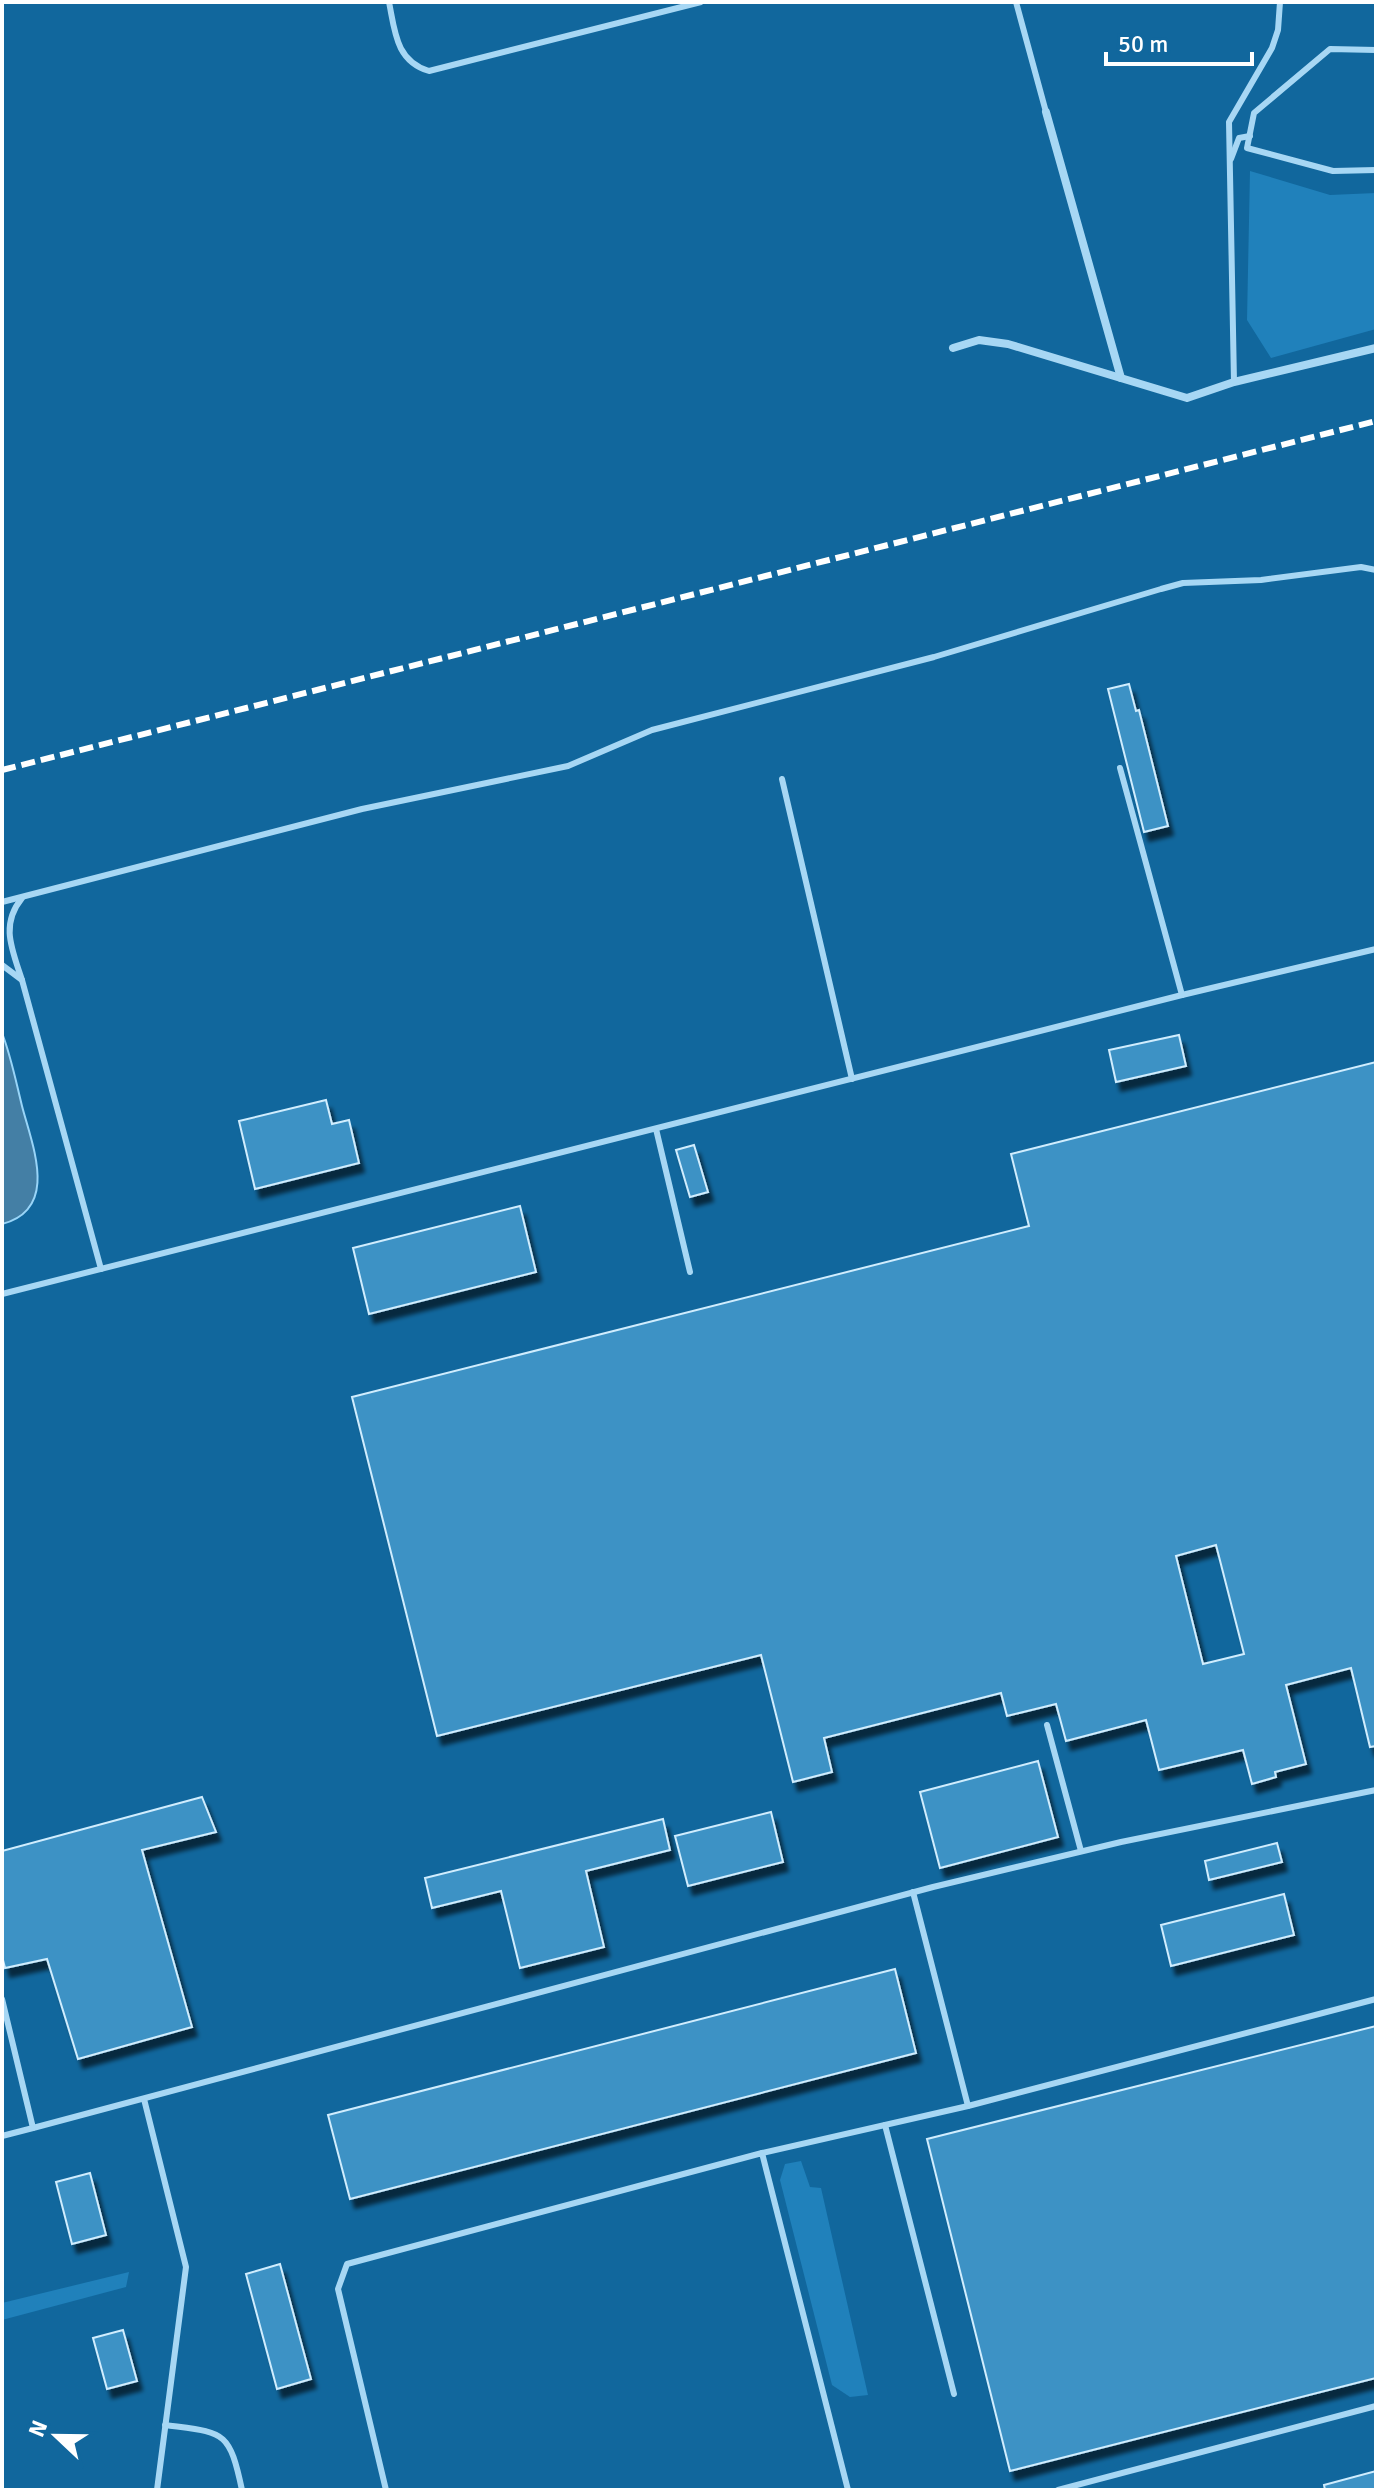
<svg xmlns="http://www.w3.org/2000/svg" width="1378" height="2492" viewBox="0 0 1378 2492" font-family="Signika,sans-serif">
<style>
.green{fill:#2081bb}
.water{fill:#447fa5;stroke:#99d5f8;stroke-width:2}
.building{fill:#3e92c5;stroke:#d0edfe;stroke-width:2;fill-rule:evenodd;filter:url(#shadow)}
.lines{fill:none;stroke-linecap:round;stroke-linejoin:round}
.lane{stroke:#a7d7f4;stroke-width:6}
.street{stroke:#a7d7f4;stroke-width:8}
.rail{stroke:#fff;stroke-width:6;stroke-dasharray:14 6;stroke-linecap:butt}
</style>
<defs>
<filter id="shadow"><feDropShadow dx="5" dy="9" stdDeviation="2" flood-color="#0009"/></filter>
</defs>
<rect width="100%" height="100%" fill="#11679d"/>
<g class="green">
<polygon points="1250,171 1330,195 1376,193 1376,329 1271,358 1247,320"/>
<polygon points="801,2161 810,2187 821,2188 868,2395 850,2397 832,2385 780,2180 785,2164"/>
<polygon points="129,2272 126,2287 2,2320 2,2303"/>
</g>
<path class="water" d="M2,1033C11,1056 16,1082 22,1106C32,1145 60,1209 2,1224Z"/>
<g class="building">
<polygon points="1129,684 1136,711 1139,710 1168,826 1144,832 1108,689"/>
<polygon points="1179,1035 1186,1066 1116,1082 1109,1050"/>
<path d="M1376,1062V1746L1370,1747L1351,1668L1286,1685L1306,1764L1275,1772L1276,1777L1252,1784L1243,1750L1159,1770L1146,1720L1066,1741L1056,1704L1007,1716L1001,1693L824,1738L832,1772L793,1782L761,1655L437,1736L352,1397L1029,1226L1011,1154ZM1216,1545L1244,1654L1203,1664L1176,1556Z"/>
<polygon points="326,1100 332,1124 349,1120 359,1163 255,1189 239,1121"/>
<polygon points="694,1145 708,1192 690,1197 676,1150"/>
<polygon points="520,1206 536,1272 369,1314 353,1248"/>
<polygon points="1038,1761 1058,1837 940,1868 920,1792"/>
<polygon points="202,1797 216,1832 142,1850 192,2027 78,2059 47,1959 5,1968 2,1956 2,1851"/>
<polygon points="771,1812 783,1862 688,1886 675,1836"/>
<polygon points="663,1819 670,1850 586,1871 604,1947 520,1968 501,1891 432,1908 425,1878"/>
<polygon points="1277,1843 1282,1862 1209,1880 1205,1861"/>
<polygon points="1284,1894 1294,1935 1171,1966 1161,1925"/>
<polygon points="895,1969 916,2053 350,2199 328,2115"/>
<polygon points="1376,2026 1376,2378 1010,2471 927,2139"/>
<polygon points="90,2173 106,2235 72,2244 56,2182"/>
<polygon points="280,2264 311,2379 277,2389 246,2274"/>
<polygon points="123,2330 137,2381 107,2389 93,2338"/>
<polygon points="1376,2471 1376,2490 1325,2490 1324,2485"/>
</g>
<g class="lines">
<g class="lane">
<path d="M389,2C395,32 396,61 429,71L701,2"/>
<polyline points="1016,2 1046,112"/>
<polyline points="1376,50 1330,49 1254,113 1247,148 1333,171 1376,170"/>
<polyline points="1231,159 1239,138 1250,136"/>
<polyline points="1234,382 1229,122 1272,48 1278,30 1280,2"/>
<polyline points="1120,768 1182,995"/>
<polyline points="782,779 852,1079"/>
<path d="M22,898C0,925 12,949 22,980"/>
<polyline points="2,902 362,809 568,766 652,730 934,657 1161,589 1183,583 1261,580 1361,567 1376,570"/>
<polyline points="2,965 22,980 101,1269"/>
<polyline points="656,1129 690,1272"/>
<polyline points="2,1294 1182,995 1376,949"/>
<polyline points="1047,1725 1081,1851"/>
<polyline points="913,1892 968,2106"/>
<polyline points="2,1999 33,2128 933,1887 1121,1842 1376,1790"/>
<polyline points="144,2099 186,2267 157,2490"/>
<polyline points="885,2125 954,2394"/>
<polyline points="2,2136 33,2128"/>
<polyline points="762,2153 968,2106 1376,1999"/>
<path d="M165,2425C224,2433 229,2429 242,2490"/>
<polyline points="386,2490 338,2289 347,2264 762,2153 848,2490"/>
<polyline points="1058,2490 1376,2406"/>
</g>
<g class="street">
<polyline points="1046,112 1121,378"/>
<polyline points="953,348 979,340 1008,344 1187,398 1234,382 1376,348"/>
</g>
<polyline class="rail" points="2,770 1376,421"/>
</g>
<rect width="1378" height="2492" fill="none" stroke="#ffffff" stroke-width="8"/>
<g transform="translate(56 2436) rotate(292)" stroke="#11679d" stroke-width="6" paint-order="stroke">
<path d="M0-6L14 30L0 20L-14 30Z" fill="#ffffff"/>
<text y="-12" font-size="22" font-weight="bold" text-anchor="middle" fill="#ffffff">N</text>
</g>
<path d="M1106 52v12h146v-12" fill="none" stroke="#ffffff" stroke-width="4"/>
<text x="1118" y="52" font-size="24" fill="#ffffff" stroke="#11679d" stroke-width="6" paint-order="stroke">50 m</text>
</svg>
